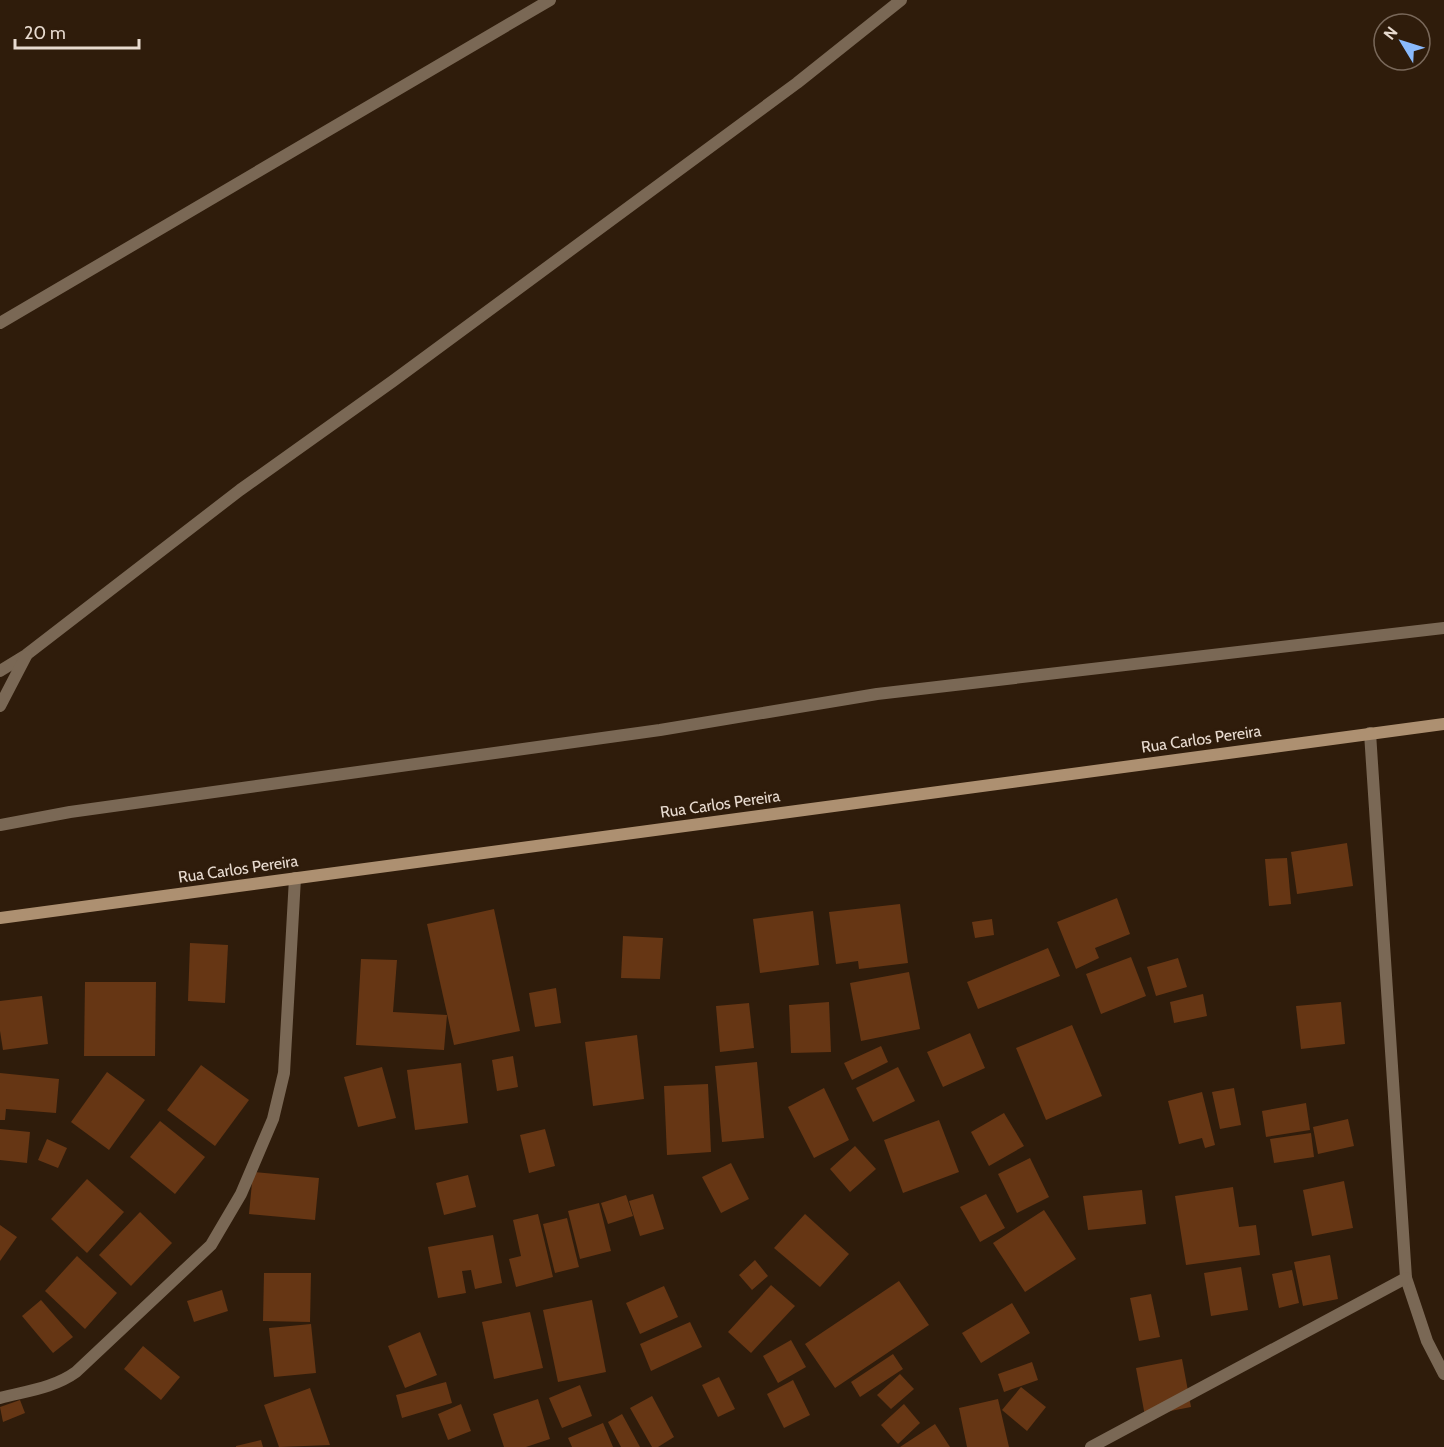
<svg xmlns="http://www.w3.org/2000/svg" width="1444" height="1447" viewBox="0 0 1444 1447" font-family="Cabin,sans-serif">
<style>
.building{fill:#663614}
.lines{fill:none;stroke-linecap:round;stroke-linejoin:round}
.lane{stroke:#7a6855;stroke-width:12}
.street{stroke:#7a6855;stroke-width:12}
.secondary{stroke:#ad9071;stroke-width:12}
.labels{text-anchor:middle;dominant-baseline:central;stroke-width:5;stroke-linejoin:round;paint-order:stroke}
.street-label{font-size:16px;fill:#e8dbd0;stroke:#2f1c0b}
</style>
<rect width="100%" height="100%" fill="#2f1c0b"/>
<g class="building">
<polygon points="1347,843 1353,886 1297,894 1291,852"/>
<polygon points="1287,858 1291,904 1269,906 1265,859"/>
<polygon points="1117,898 1130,934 1095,948 1099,958 1076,969 1057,922"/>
<polygon points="900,904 908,963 859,969 858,961 836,964 829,912"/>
<polygon points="494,909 520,1031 454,1045 427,924"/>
<polygon points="813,911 819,965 760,973 753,919"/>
<polygon points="992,919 994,935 975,938 972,922"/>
<polygon points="623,936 663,938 660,979 621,978"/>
<polygon points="190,943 228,945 225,1003 188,1001"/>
<polygon points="1048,948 1060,976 978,1009 967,982"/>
<polygon points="1131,957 1146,996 1101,1014 1086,974"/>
<polygon points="1178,958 1187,987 1156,996 1147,967"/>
<polygon points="361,959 397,960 393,1012 447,1015 444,1050 356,1045"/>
<polygon points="909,972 920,1029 861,1041 850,983"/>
<polygon points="85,982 156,982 155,1056 84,1056"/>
<polygon points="556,988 561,1023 535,1027 529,993"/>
<polygon points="1203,994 1207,1016 1174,1023 1170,1002"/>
<polygon points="42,996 48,1044 3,1050 0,1031 0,1001"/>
<polygon points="829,1002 831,1052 791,1053 789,1005"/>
<polygon points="1341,1002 1345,1044 1301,1049 1296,1006"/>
<polygon points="749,1003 754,1048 720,1052 716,1006"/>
<polygon points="1072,1025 1102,1096 1046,1120 1016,1048"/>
<polygon points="970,1033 985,1068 943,1087 927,1052"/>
<polygon points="637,1035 644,1099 593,1106 585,1042"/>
<polygon points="881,1046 888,1062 852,1080 844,1063"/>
<polygon points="513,1056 518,1087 497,1091 492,1060"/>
<polygon points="757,1062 764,1138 722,1142 715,1066"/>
<polygon points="461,1063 468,1123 415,1130 407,1070"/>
<polygon points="201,1065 249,1100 215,1146 167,1110"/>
<polygon points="382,1067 396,1118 358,1127 344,1077"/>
<polygon points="898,1067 915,1101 873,1122 856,1088"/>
<polygon points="107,1072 145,1100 109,1150 71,1122"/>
<polygon points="0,1073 59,1079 56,1113 6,1109 5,1120 0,1120"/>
<polygon points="708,1084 711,1152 667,1155 664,1086"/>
<polygon points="824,1088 849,1140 814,1158 788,1107"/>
<polygon points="1234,1088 1241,1125 1220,1129 1212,1092"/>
<polygon points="1202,1092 1215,1145 1205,1148 1202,1138 1179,1144 1168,1101"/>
<polygon points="1306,1103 1310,1130 1266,1137 1262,1111"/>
<polygon points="1004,1113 1024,1146 989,1166 971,1132"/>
<polygon points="1348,1119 1354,1146 1318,1154 1313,1127"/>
<polygon points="939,1120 959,1172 903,1193 884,1140"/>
<polygon points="160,1121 205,1157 175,1194 130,1157"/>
<polygon points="0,1129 30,1132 27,1163 0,1160"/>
<polygon points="545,1129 555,1166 529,1173 520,1135"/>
<polygon points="1311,1133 1314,1157 1274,1163 1270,1139"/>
<polygon points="47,1139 67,1148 58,1168 38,1160"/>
<polygon points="855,1146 876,1169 850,1192 830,1169"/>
<polygon points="1030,1158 1049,1197 1017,1213 998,1174"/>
<polygon points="731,1163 749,1199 721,1213 702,1177"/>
<polygon points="253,1172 319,1178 315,1220 249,1214"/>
<polygon points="468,1175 476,1207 444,1215 436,1183"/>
<polygon points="87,1179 124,1212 87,1253 51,1219"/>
<polygon points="1344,1181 1353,1228 1312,1236 1303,1190"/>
<polygon points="1233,1187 1239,1227 1256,1225 1260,1255 1186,1265 1175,1196"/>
<polygon points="1142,1190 1146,1224 1088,1230 1083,1196"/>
<polygon points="653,1194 664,1229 640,1236 629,1201"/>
<polygon points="986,1194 1005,1228 980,1242 960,1207"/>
<polygon points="626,1195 633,1216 608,1224 601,1203"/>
<polygon points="599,1203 611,1251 580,1259 568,1211"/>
<polygon points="1044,1210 1076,1259 1025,1292 993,1243"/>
<polygon points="140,1212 172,1243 131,1286 99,1255"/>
<polygon points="538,1214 553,1277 516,1287 509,1259 521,1256 513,1220"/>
<polygon points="805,1214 849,1254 820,1287 774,1248"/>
<polygon points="567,1218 579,1267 555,1273 543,1224"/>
<polygon points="0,1225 17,1237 0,1261"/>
<polygon points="493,1235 502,1283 475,1289 471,1270 462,1271 466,1293 438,1298 428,1247"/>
<polygon points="1330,1255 1338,1299 1303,1306 1294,1262"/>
<polygon points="77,1256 117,1293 85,1329 45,1291"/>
<polygon points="755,1260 768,1276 752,1290 739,1275"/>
<polygon points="1241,1267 1248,1310 1211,1316 1204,1273"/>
<polygon points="1292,1270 1299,1303 1279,1308 1272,1274"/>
<polygon points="264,1273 311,1273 310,1322 263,1321"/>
<polygon points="899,1281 929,1325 835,1388 805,1344"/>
<polygon points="771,1285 795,1306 751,1353 728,1332"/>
<polygon points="664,1286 678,1317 640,1334 626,1303"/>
<polygon points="222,1290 228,1311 194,1322 187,1301"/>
<polygon points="1151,1294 1160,1337 1139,1341 1130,1298"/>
<polygon points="41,1300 73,1337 53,1353 22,1316"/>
<polygon points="592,1300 606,1372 558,1382 543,1310"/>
<polygon points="1012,1303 1030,1333 981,1363 962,1333"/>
<polygon points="530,1312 543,1368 494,1379 482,1322"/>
<polygon points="690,1322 702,1347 651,1371 640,1344"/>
<polygon points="311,1324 316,1373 274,1377 269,1328"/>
<polygon points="420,1332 437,1375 405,1388 388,1346"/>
<polygon points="791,1340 806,1367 778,1383 763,1356"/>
<polygon points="143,1346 180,1377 161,1400 124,1369"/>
<polygon points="893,1354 903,1369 860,1397 851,1382"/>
<polygon points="1182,1359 1191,1407 1145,1416 1136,1368"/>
<polygon points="1032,1362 1038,1380 1004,1392 998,1374"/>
<polygon points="900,1374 914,1389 891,1409 877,1395"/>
<polygon points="719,1377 735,1409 718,1417 702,1385"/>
<polygon points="793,1380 810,1415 784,1428 767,1394"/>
<polygon points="446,1382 452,1403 402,1418 396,1395"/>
<polygon points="580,1385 592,1416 562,1428 549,1398"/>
<polygon points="1021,1387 1046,1407 1027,1431 1002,1410"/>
<polygon points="310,1388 330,1445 279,1447 264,1405"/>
<polygon points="652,1396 674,1437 658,1447 652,1447 630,1408"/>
<polygon points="538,1399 550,1439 526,1447 504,1447 493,1414"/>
<polygon points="998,1399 1009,1447 967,1447 959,1408"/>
<polygon points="20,1400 25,1413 3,1422 0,1407"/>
<polygon points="461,1404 471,1431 448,1440 438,1414"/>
<polygon points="904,1404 920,1423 898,1444 881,1425"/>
<polygon points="622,1414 640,1447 621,1447 608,1422"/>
<polygon points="603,1423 613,1447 572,1447 568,1438"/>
<polygon points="935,1424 950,1447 900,1447"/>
<polygon points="261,1440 263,1447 236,1447 236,1446"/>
</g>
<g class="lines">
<g class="lane">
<polyline points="0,323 550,0"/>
<polyline points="0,671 26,655 240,490 393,381 797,83 901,0"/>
<polyline points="0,706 26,656"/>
<polyline points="0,825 70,812 660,730 877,694 1444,628"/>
</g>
<g class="street">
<polyline points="1370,733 1406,1278 1427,1341 1444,1374"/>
<path d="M0,1398C26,1391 54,1388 76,1372L211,1245L241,1194L273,1119L284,1073L295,878"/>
<polyline points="1091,1447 1406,1278"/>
</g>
<polyline class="secondary" points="0,918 1444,724"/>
</g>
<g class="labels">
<g class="street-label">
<text transform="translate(1201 739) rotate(-8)">Rua Carlos Pereira</text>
<text transform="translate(720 804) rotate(-8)">Rua Carlos Pereira</text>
<text transform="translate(238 869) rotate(-8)">Rua Carlos Pereira</text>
</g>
</g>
<g transform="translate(1402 42) rotate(308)"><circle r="28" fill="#2f1c0b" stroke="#79685a" stroke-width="1.5"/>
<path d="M0-4.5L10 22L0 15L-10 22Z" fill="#8abafc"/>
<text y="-9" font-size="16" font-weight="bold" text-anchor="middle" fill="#e8dbd0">N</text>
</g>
<path d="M15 39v9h124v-9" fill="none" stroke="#e8dbd0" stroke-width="3"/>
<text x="24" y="39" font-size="18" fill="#e8dbd0" stroke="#2f1c0b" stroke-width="4.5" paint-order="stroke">20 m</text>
</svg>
